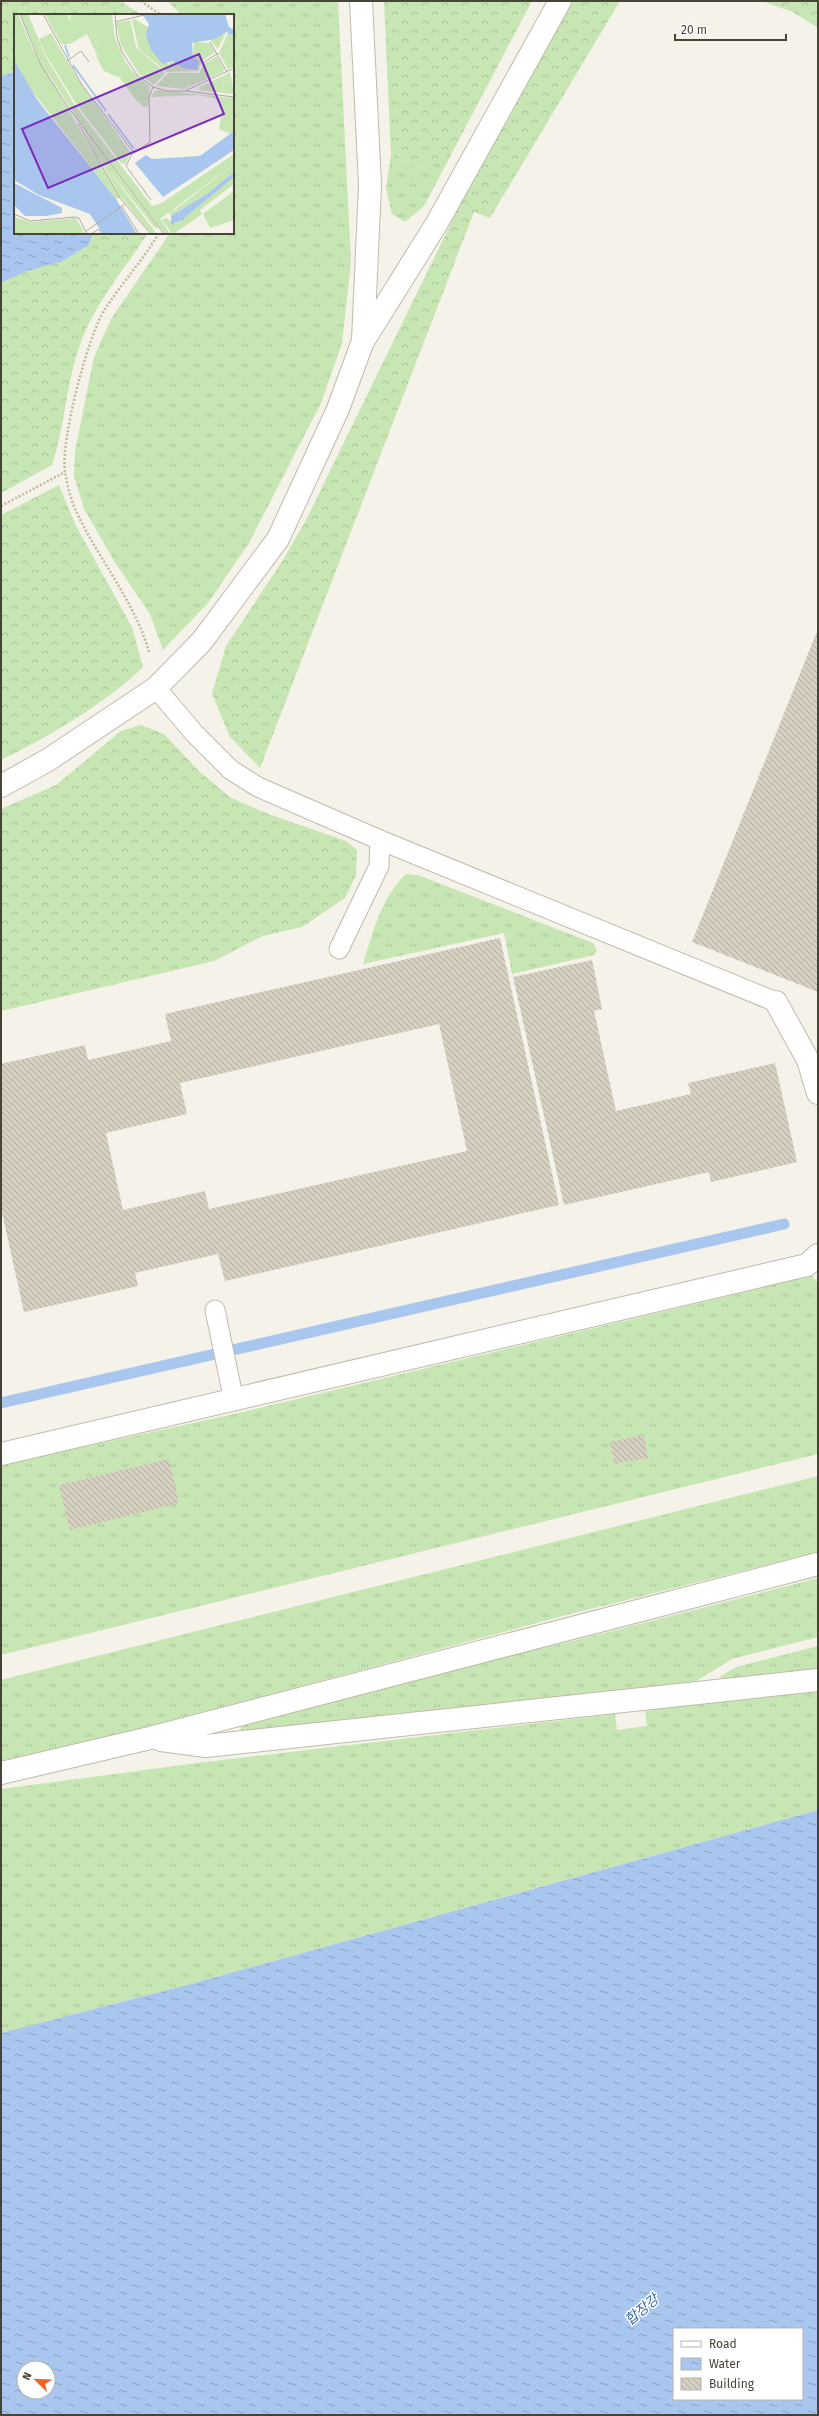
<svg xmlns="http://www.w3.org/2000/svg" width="819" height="2416" viewBox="0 0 819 2416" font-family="'Fira Sans','Noto Sans KR',sans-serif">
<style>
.grass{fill:url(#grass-tufts)}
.forest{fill:url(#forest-crowns)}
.water{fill:url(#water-ripples);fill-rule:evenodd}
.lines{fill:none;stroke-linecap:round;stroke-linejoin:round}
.stream{stroke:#a8c6ee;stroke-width:11}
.building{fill:url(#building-back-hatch);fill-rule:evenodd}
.service-casing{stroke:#bfbbac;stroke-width:21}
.minor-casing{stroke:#bfbbac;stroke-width:24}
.path{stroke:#c0ba9d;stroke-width:2.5;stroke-dasharray:2 2;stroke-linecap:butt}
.service{stroke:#fff;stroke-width:19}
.minor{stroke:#fff;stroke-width:22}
.labels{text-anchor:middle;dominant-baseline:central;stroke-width:3;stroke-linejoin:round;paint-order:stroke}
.water-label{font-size:14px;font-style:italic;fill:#3467b0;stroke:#fff}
.inset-river{fill:none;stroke:#a8c6ee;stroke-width:2}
.inset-road{fill:none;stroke:#afaca2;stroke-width:1}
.view{fill:#7b2cbf;fill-opacity:0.15;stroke:#7b2cbf;stroke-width:2}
.inset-edge{fill:none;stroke:#474437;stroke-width:2}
</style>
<defs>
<pattern id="grass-tufts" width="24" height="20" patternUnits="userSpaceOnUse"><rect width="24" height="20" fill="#c7e6b3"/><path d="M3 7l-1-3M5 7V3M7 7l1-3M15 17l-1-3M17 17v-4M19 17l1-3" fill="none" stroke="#acc69b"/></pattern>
<pattern id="forest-crowns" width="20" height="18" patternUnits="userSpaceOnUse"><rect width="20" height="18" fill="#c7e6b3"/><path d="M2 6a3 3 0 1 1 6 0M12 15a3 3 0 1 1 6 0" fill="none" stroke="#acc69b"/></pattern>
<pattern id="water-ripples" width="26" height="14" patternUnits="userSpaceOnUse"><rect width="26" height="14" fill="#a8c6ee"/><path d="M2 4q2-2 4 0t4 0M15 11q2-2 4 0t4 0" fill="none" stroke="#8ba2c2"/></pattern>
<pattern id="building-back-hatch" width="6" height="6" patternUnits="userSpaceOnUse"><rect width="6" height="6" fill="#d5d0bf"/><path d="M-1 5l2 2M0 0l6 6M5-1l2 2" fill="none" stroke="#afaa9c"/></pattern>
</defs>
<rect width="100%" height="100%" fill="#f4f2e9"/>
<g class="grass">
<polygon points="167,1 338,1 351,262 342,343 321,403 249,543 208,603 163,650 150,614 116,564 84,509 74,476 75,451 94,357 111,319 170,233 233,233 233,15 182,15"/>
<polygon points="453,151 424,206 405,222 392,214 386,189 391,155 417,168"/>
<path d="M406,874L418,875L593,943L597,950L594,955L512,974L504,933L363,964C373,932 381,898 406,874Z"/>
<polygon points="812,1276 818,1283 818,1454 1,1655 1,1465 234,1414"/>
<polygon points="818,1476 818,1552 559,1617 143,1729 1,1761 1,1680"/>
<polygon points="818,1578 818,1637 732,1659 688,1686 241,1733 240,1721 573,1641"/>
<polygon points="818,1646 818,1671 728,1681 719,1677 736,1667"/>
<polygon points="818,1689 818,1810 187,1985 1,2033 1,1789 205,1762 615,1714 617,1730 647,1726 645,1711"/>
</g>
<g class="forest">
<polygon points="1,1 120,1 142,15 15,15 15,71 4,76 1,74"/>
<polygon points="384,1 532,1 453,151 417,168 391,155"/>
<polygon points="573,1 620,1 490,218 474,212 260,768 230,737 212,694 226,646 283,560 305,522 460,205"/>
<polygon points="762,1 818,1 818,28 793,12"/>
<path d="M93,233H148C126,267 98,299 83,337C66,378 66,423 52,465L1,493V283L27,271L61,262L89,245Z"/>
<path d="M59,485L75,524L132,627L143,667C105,704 48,737 1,760V515Z"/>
<polygon points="141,725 164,734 200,772 231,798 271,815 346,841 357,850 356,875 345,898 302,927 263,936 214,961 1,1011 1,809 56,785 121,731"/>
</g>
<g class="water">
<polygon points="15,71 15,233 93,233 89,245 61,262 27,271 1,283 1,74 4,76"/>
<path d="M818,1810V2415H1V2033L187,1985ZM674,2329H802V2399H674ZM24,2368H48V2392H24Z"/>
</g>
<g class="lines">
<polyline class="stream" points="1,1403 784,1224"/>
</g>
<g class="building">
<polygon points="818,629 818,992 692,942"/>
<path d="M500,938L559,1205L225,1281L218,1254L135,1273L138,1286L24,1312L1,1208V1064L85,1045L88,1060L171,1041L165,1014ZM439,1024L467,1151L209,1209L205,1191L123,1210L106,1133L187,1114L180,1083Z"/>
<polygon points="592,960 602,1009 594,1011 616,1111 691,1094 688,1083 775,1063 797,1162 711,1182 709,1172 564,1205 513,977"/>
<polygon points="644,1435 648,1458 614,1464 610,1442"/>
<polygon points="169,1459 179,1503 70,1530 59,1485"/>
</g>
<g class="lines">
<g class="service-casing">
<g id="service">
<polyline points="156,688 194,733 231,770 258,787 380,840 776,1002"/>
<polyline points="339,949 379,866 380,840"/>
<polyline points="215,1310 234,1401"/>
</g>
</g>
<g class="minor-casing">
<g id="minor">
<polyline points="364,340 437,223 560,1"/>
<polyline points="1,786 48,760 156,688 202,641 278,539 338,409 363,341 370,185 361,1"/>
<polyline points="776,1002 808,1060 818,1093"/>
<polyline points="1,1454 807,1265 818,1255"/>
<polyline points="161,1740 206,1746 818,1680"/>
<polyline points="1,1773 150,1738 818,1564"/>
</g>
</g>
<g class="path">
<polyline points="141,1 161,15"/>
<polyline points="1,506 65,472"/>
<path d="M149,652C135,602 99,560 77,513C71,501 67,485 65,472C60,442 88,335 105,309C122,283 143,260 159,233"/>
</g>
<use href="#service" class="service"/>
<use href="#minor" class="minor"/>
</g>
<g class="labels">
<g class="water-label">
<text transform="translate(642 2310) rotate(-40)">합장강</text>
</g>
</g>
<g transform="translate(14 14)">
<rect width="220" height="220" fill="#f4f2e9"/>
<path d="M0,0H4L19,35L106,184L102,185L12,69L0,46ZM6,0H14L32,43L60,90L138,192L148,189V195H140L156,220H151L63,104L28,50ZM31,0H53L56,7L57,0H74V14L82,29L83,41L73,20L56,30H47ZM212,18L204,35L196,26ZM37,19L63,64L117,139L111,150H108L61,88L32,41L25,25ZM203,42L210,55L209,58L170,75L142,72L154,59H185L190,50ZM216,58L220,80L208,79L209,62ZM67,111L144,213L142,215L146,220L83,142ZM86,145L110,177L143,220H138L106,182ZM220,150V158L193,180L157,202L155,198L162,195ZM220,163V170L186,196L188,200L184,203L159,220L156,217L148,206L152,204L161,210L168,206L170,207L169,204ZM220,177V206L196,214L189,200Z" fill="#c7e6b3"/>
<path d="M74,0H98L101,24L110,45L118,57L136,73L134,92L130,93L121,85L106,64L90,57L83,44L82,29L74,14ZM121,5L135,14L132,21L154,50L159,47L176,55L185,47L179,43L180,28L195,29L201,38L188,47L184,57L152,58L125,35L118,6ZM116,6L122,33L151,59L140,71L125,60L107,31L102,9ZM214,19L220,22V52L214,55L205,39ZM209,62L208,79L185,76V73ZM144,76L220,84V117L218,121L205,115L208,98L204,85L184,81L137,83L141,77ZM220,140V150L146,205L140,195L142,192L148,195V189ZM0,203L17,208L62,204L71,220H0Z" fill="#c7e6b3"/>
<path d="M128,0H211L215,13L220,16V22L212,18L201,25L178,29L179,43L185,47L183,56L169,54L159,47L149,50L137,36L132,21L135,10ZM0,46L24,87L102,185L123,220H89L76,200L25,181L0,166ZM220,117V136L149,183L121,149L132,141L138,145L186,142ZM220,158V163L170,204V207L168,206L157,211V202L193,180ZM0,169L48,194V199L32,202H11L0,191Z" fill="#a8c6ee"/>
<path class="inset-river" d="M51,31L55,43M59,51L92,97M94,100L120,135"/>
<path class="inset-road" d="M6,0L27,51L54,93L150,220M29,0L68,71L120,139L136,128L135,83L139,73M101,0L103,23L108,38L123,61L139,73L154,77H171L220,54M101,8L134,0M196,28L213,58M53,47L67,37L75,48M189,49L204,39M172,77L220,83M64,109L106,184L137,220M119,138L112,152L137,186M108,193L125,220M0,200L16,207L60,203L65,204L73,220M72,217L111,190M77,220L85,215L88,220"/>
<path class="view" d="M185,40L210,100L34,174L8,115Z"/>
<rect width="220" height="220" class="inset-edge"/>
</g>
<rect width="819" height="2416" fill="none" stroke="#474437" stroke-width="4"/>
<rect x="673" y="2328" width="130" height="72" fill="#ffffff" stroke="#b5b4af"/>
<rect x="681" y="2341" width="20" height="6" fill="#ffffff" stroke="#b5b4af"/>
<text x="709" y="2348" font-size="12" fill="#474437">Road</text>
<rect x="681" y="2358" width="20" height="12" fill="url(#water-ripples)" stroke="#b5b4af"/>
<text x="709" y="2368" font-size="12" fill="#474437">Water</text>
<rect x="681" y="2378" width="20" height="12" fill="url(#building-back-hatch)" stroke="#b5b4af"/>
<text x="709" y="2388" font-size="12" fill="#474437">Building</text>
<g transform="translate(36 2380) rotate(293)"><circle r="19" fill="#ffffff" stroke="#b5b4af"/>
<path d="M0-3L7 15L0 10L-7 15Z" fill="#f26322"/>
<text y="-6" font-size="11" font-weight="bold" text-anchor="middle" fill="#474437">N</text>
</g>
<path d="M675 34v6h111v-6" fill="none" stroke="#474437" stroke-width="2"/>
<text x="681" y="34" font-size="12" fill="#474437" stroke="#ffffff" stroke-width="3" paint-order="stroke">20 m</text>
</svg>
